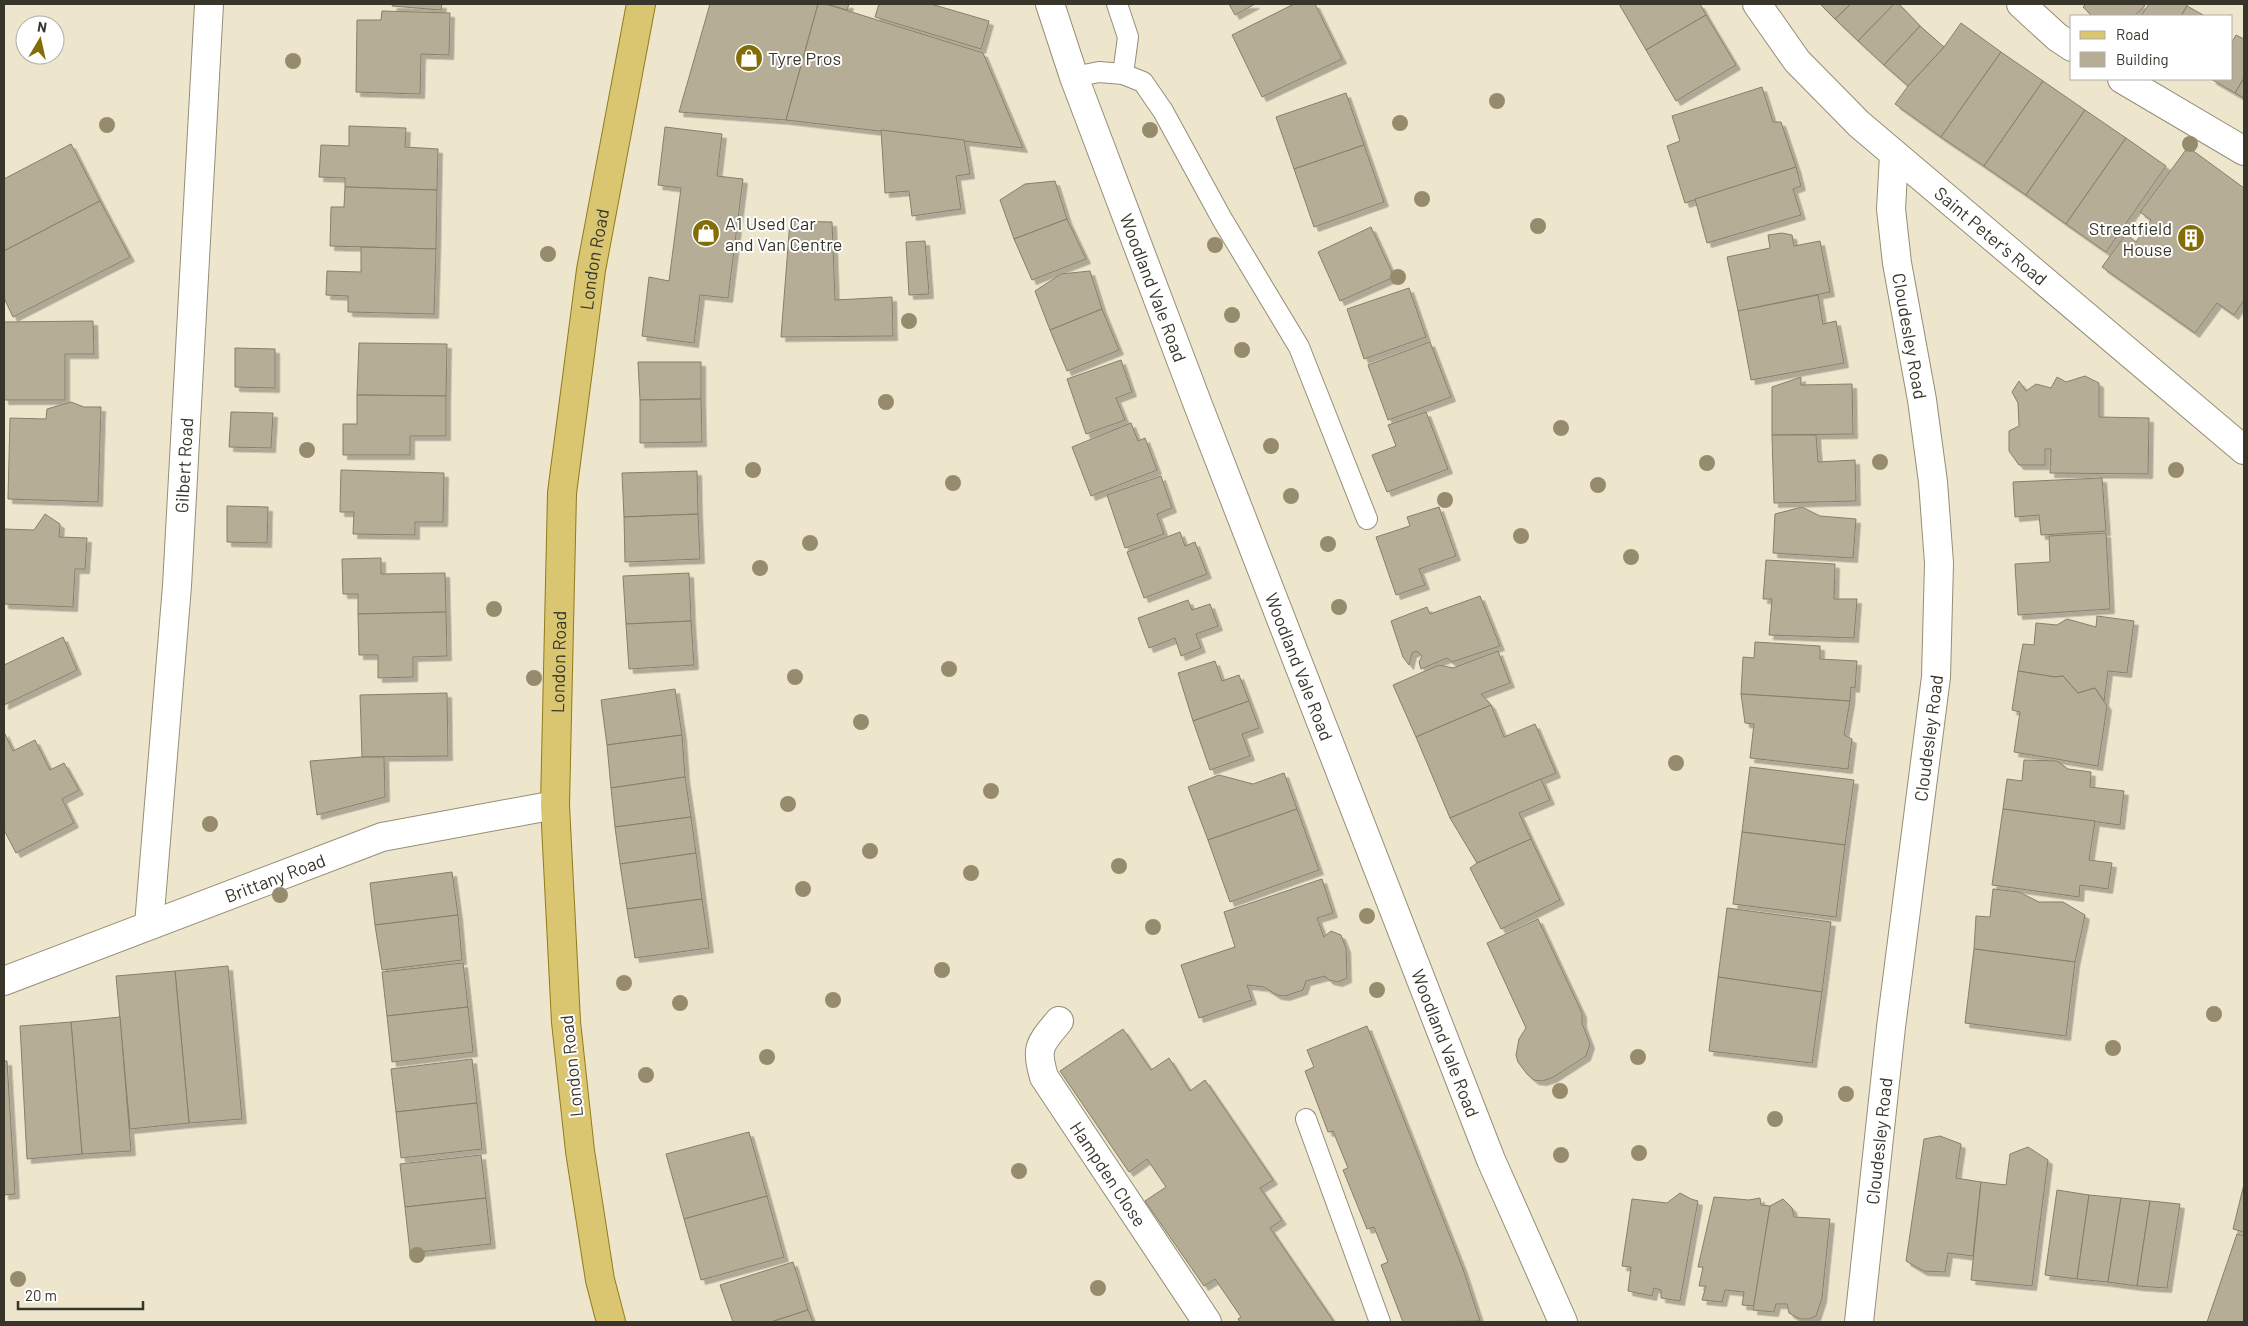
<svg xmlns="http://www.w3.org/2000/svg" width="2248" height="1326" viewBox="0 0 2248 1326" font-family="Barlow,sans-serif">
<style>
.building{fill:#b5ad95;stroke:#878069;filter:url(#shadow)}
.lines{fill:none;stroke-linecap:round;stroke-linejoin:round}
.lane-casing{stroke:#958e76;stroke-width:22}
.street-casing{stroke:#958e76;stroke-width:30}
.primary-casing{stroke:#917b1b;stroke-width:30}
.lane{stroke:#fff;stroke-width:20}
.street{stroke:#fff;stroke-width:28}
.primary{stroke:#dac671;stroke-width:28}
.tree{fill:#968c6d}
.labels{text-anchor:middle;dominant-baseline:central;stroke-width:4;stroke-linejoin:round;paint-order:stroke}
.poi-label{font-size:18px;fill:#38352b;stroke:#fff;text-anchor:start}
.street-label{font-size:18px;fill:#38352b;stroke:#fff}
</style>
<defs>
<filter id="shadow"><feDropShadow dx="4.5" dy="4.5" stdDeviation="0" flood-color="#0004"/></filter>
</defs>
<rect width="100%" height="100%" fill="#ede5cc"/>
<g class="building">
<polygon points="393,4 442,4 441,10 392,6"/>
<polygon points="710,4 818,4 786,120 679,112"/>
<polygon points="818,4 826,4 983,53 1023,148 786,120"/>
<polygon points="826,4 849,4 847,10"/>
<polygon points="879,4 931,4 989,21 981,49 875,17"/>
<polygon points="1229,4 1255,4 1235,15"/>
<polygon points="1294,4 1315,4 1342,59 1262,97 1232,35"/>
<polygon points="1619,4 1700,4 1706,15 1646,50"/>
<polygon points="1820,4 1851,4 1835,19"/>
<polygon points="1851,4 1894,4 1858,41 1835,19"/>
<polygon points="1894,4 1899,4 1920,26 1884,65 1858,41"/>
<polygon points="2086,4 2142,4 2145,6 2134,16 2092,16 2083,7"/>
<polygon points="2149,4 2188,4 2181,16 2141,16"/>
<polygon points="2187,6 2205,16 2181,16"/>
<polygon points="382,11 450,13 449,55 421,54 420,94 356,92 357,20 381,20"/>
<polygon points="1706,15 1736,65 1676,101 1646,50"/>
<polygon points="1961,23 2001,52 1941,137 1895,104 1908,86 1944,47"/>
<polygon points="1920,26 1944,47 1908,86 1884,65"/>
<polygon points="2236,35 2244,39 2244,78 2235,93 2211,79 2232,79 2232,42"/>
<polygon points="2001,52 2043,81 1984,166 1941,137"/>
<polygon points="2244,78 2244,98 2235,93"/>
<polygon points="2043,81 2085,110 2026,195 1984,166"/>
<polygon points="1762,87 1773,122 1781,122 1796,167 1685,203 1667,146 1680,141 1672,116"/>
<polygon points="1346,93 1364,145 1294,169 1276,117"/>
<polygon points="2085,110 2126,138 2066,224 2026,195"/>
<polygon points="349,126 406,128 405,147 438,149 437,190 345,187 345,178 319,177 321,145 349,146"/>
<polygon points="665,127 722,134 717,176 743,179 728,298 700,295 694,343 642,336 649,277 669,281 681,188 658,185"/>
<polygon points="881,130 964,140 970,174 956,176 961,209 912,216 909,191 885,193"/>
<polygon points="2126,138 2166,166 2106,252 2066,224"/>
<polygon points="71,144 100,201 4,251 4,179"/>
<polygon points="1364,145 1384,202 1314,227 1294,169"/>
<polygon points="2188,147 2244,188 2244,300 2234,315 2217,303 2195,333 2102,267 2126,234 2136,242 2151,220 2140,212"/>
<polygon points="1796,167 1801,186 1793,189 1801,215 1707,243 1695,199"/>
<polygon points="1055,181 1067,219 1014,239 1000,200 1025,184"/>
<polygon points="345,187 437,190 436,249 330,246 331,207 344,207"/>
<polygon points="100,201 130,257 13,317 4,298 4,251"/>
<polygon points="1067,219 1086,259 1032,280 1014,239"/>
<polygon points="790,221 832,222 835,300 892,297 893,336 781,337"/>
<polygon points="1371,227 1394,277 1340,301 1318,252"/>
<polygon points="1782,233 1792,235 1794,246 1820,241 1830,292 1738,311 1727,257 1770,248 1768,235"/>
<polygon points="925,241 929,294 909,295 906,242"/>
<polygon points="361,247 436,249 434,314 348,312 348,296 326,295 327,271 361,272"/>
<polygon points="1090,271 1102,309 1050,330 1035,291 1061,274"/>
<polygon points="1409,288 1426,337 1364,359 1347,309"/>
<polygon points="1818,295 1823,324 1836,321 1844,363 1751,380 1738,311"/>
<polygon points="1102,309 1119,350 1067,371 1050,330"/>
<polygon points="93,321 94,354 65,354 65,400 4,400 4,322"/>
<polygon points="1430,342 1451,397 1388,420 1368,365"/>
<polygon points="359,343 447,344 446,396 357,395"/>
<polygon points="235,348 275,349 275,388 235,387"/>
<polygon points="1121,360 1132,392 1116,398 1125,420 1086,434 1067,379"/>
<polygon points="638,362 701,362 701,399 640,400"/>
<polygon points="2085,376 2099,383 2099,417 2149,418 2148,474 2050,473 2051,449 2045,449 2045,465 2019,465 2009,451 2009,431 2019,426 2018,403 2012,392 2019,381 2026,391 2036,384 2051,388 2057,377 2066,382"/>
<polygon points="1801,377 1801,385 1852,384 1853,434 1772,435 1772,387"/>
<polygon points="357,395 446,396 446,436 410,436 410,455 343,455 343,424 357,424"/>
<polygon points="701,399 702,442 640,443 640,400"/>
<polygon points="71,402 84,407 101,407 98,502 8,499 10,418 46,419 47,409"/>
<polygon points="231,412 273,413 271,448 229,447"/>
<polygon points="1426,412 1448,469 1387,492 1372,455 1396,446 1388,425"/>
<polygon points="1131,423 1138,441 1145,438 1157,470 1091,496 1072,447"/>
<polygon points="1772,435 1816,435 1818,462 1855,460 1856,501 1774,503"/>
<polygon points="341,470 444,473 443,522 415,522 415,535 353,534 354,512 340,512"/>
<polygon points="697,471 698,514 624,517 622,473"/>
<polygon points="1161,476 1172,508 1157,514 1164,534 1125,548 1107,495"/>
<polygon points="2102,478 2106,531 2041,535 2039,515 2015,517 2013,482"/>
<polygon points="227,506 268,507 267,543 227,542"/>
<polygon points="1439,507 1456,556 1419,569 1425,585 1396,595 1376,537 1410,526 1407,517"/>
<polygon points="1802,507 1820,516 1856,519 1853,558 1773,553 1775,514"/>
<polygon points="45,514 60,524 59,537 87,538 85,569 75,569 73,607 4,604 4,529 34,530"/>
<polygon points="698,514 700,559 625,562 624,517"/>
<polygon points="1180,532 1185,546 1195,542 1207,574 1144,598 1127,552"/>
<polygon points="2106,533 2110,609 2018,615 2015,564 2050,562 2049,536"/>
<polygon points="381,558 381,574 445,573 446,612 358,614 358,594 343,594 342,559"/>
<polygon points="1766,560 1835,564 1834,599 1857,599 1854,638 1769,635 1772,599 1763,599"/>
<polygon points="689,573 691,621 626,624 623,576"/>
<polygon points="1480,596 1500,646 1452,662 1447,658 1421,669 1419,662 1422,656 1417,651 1412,653 1409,665 1403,657 1391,621 1427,607 1430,614"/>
<polygon points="1188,600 1192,610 1210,604 1218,626 1196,634 1201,648 1181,656 1175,638 1149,648 1138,618"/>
<polygon points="446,612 447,656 413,657 413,677 378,678 378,655 359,655 358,614"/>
<polygon points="2097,616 2134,621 2127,673 2108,671 2104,701 2095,688 2078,693 2063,676 2055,677 2018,671 2023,644 2034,645 2036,623 2057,625 2067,619 2096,627"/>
<polygon points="691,621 694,665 629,669 626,624"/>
<polygon points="63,637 77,670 4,705 4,665"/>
<polygon points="1755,642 1820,646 1820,659 1857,661 1855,688 1851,687 1850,701 1741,694 1743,657 1754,658"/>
<polygon points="1498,651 1510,683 1481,694 1491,705 1416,737 1393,685 1439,665 1453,668"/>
<polygon points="1215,661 1222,681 1239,675 1249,701 1193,721 1178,673"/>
<polygon points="2018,671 2055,677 2063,676 2078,693 2095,688 2107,706 2098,766 2014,752 2020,712 2012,710"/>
<polygon points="675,689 682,735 607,745 601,700"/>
<polygon points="447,693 448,756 362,757 360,695"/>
<polygon points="1741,694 1850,701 1844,735 1852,739 1848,769 1750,758 1754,724 1745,723"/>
<polygon points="1249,701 1259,728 1242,734 1250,756 1210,770 1193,721"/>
<polygon points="1491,705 1504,737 1535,724 1556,773 1450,818 1416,737"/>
<polygon points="4,732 13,751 35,740 50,770 64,763 79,790 62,799 74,823 16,853 4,830"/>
<polygon points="682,735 685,777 611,788 607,745"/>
<polygon points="362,757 384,757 385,797 317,815 310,761"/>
<polygon points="2024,760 2057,761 2068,769 2091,772 2090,787 2124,791 2120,825 2003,809 2007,779 2022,781"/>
<polygon points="1750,767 1854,780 1845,845 1742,832"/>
<polygon points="1284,773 1297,809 1208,840 1188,787 1219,775 1253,784"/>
<polygon points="685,777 691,817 615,827 611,788"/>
<polygon points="1541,779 1550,800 1519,813 1531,839 1477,863 1450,818"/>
<polygon points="1297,809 1319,870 1230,902 1208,840"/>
<polygon points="2003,809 2095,821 2089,860 2112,863 2108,889 2080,885 2079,897 1992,885"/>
<polygon points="691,817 696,853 620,864 615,827"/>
<polygon points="1742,832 1845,845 1836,917 1733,904"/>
<polygon points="1531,839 1560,900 1501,929 1470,868 1477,863"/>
<polygon points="696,853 702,899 627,909 620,864"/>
<polygon points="452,872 458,915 375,925 370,883"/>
<polygon points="1322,879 1333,913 1317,918 1324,937 1331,931 1341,935 1346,948 1347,978 1338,982 1329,980 1325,976 1306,981 1303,990 1285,996 1277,995 1264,987 1247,985 1252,1000 1199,1018 1181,965 1235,947 1224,912"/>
<polygon points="1993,889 2019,892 2039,902 2063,902 2085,915 2075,962 1974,949 1976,916 1990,917"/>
<polygon points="702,899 709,948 635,958 627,909"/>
<polygon points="1727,908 1831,922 1822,992 1718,977"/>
<polygon points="458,915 462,960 382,970 375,925"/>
<polygon points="1538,919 1582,1013 1582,1023 1590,1044 1586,1056 1552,1078 1542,1081 1534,1080 1527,1074 1518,1062 1516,1055 1519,1039 1526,1028 1487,943"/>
<polygon points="1974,949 2075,962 2066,1036 1965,1023"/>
<polygon points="463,963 468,1007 387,1016 382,972"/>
<polygon points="228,966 242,1119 189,1123 175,971"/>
<polygon points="175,971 189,1123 130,1129 116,976"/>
<polygon points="1718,977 1822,992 1812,1063 1709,1051"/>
<polygon points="468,1007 473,1052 392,1062 387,1016"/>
<polygon points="120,1017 131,1151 82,1154 71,1022"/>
<polygon points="71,1022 82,1154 27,1159 20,1026"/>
<polygon points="1367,1026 1463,1269 1480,1321 1403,1322 1381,1265 1388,1262 1374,1227 1367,1229 1343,1170 1348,1168 1333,1131 1328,1132 1305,1071 1314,1067 1307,1050"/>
<polygon points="1123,1029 1151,1070 1169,1058 1190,1091 1205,1080 1273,1180 1260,1188 1282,1220 1270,1228 1334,1322 1240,1322 1238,1319 1241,1317 1215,1279 1204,1286 1145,1201 1166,1187 1147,1159 1129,1172 1060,1071"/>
<polygon points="472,1059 477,1103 396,1112 391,1069"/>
<polygon points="4,1061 7,1061 15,1194 4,1195"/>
<polygon points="477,1103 482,1149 401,1158 396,1112"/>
<polygon points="749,1132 767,1196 684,1219 666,1154"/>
<polygon points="1940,1136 1961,1144 1956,1178 1981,1182 1973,1256 1948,1253 1945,1272 1923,1271 1906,1261 1924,1139"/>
<polygon points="2028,1147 2048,1160 2032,1286 1971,1280 1981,1182 2006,1185 2010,1154"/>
<polygon points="481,1155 486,1198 405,1207 400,1164"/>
<polygon points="2244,1184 2244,1232 2233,1229"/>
<polygon points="2057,1190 2089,1195 2077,1279 2045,1275"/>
<polygon points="1680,1193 1691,1199 1698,1201 1680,1301 1661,1298 1661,1290 1654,1288 1652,1296 1628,1291 1631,1267 1622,1266 1632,1199 1667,1203"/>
<polygon points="2089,1195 2121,1198 2108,1282 2077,1279"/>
<polygon points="767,1196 784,1257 701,1280 684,1219"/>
<polygon points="1714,1197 1749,1200 1760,1198 1761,1205 1770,1206 1754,1306 1742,1305 1744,1292 1725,1290 1722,1302 1702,1300 1706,1286 1699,1286 1703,1267 1698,1267"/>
<polygon points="486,1198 491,1244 410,1253 405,1207"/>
<polygon points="2121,1198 2150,1201 2137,1286 2108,1282"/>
<polygon points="1783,1199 1792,1208 1794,1217 1830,1219 1822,1298 1816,1316 1809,1319 1800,1319 1789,1313 1787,1304 1776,1304 1774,1312 1753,1310 1770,1206"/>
<polygon points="2150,1201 2180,1204 2167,1288 2137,1286"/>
<polygon points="2237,1234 2244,1236 2244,1322 2207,1322"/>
<polygon points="793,1262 808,1310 771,1322 733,1322 720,1285"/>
<polygon points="808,1310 813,1322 771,1322"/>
</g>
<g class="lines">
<g class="lane-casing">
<g id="lane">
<polyline points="1117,4 1128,37 1123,74"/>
<polyline points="1074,77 1099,72 1123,74 1143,82 1163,111 1222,219 1299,347 1367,519"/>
<polyline points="1306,1119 1380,1322"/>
</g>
</g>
<g class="street-casing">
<g id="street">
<path id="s1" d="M1050,4L1074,77L1198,405L1491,1160L1563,1322"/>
<path id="s2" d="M1757,4L1797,61L1859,124L2244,450"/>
<polyline points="2021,4 2057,37 2072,47"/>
<polyline points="2122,79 2244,151"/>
<path id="s3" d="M149,925L177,586L209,4"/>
<path id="s4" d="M4,981L382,837L555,805"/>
<path id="s5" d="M1059,1021C1040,1044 1035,1047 1044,1077L1207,1322"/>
<path id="s6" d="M1859,1322L1891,1027L1936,677L1939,563L1933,482L1922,400L1897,263L1891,209L1894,155"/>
</g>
</g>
<g class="primary-casing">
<g id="primary">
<path id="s7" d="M611,1322L600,1280L580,1151L566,1022L555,805L562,493L591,270L641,4"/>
</g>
</g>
<use href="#lane" class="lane"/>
<use href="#street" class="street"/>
<use href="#primary" class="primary"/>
</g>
<g class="tree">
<circle cx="293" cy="61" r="8"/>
<circle cx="1497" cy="101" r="8"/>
<circle cx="1400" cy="123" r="8"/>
<circle cx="107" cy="125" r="8"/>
<circle cx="1150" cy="130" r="8"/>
<circle cx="2190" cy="144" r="8"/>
<circle cx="1422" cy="199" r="8"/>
<circle cx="1538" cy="226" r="8"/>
<circle cx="1215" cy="245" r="8"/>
<circle cx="548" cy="254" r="8"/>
<circle cx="1398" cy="277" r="8"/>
<circle cx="1232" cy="315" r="8"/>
<circle cx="909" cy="321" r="8"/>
<circle cx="1242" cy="350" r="8"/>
<circle cx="886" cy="402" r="8"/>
<circle cx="1561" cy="428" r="8"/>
<circle cx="1271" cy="446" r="8"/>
<circle cx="307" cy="450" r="8"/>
<circle cx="1880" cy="462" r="8"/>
<circle cx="1707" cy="463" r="8"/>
<circle cx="753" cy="470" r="8"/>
<circle cx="2176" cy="470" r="8"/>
<circle cx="953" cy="483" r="8"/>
<circle cx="1598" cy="485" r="8"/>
<circle cx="1291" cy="496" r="8"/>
<circle cx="1445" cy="500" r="8"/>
<circle cx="1521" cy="536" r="8"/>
<circle cx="810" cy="543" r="8"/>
<circle cx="1328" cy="544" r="8"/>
<circle cx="1631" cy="557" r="8"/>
<circle cx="760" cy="568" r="8"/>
<circle cx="1339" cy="607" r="8"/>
<circle cx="494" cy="609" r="8"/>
<circle cx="949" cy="669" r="8"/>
<circle cx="795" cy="677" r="8"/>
<circle cx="534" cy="678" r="8"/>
<circle cx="861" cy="722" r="8"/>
<circle cx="1676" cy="763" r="8"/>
<circle cx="991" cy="791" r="8"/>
<circle cx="788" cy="804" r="8"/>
<circle cx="210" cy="824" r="8"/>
<circle cx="870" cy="851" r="8"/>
<circle cx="1119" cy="866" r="8"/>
<circle cx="971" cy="873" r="8"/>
<circle cx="803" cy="889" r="8"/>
<circle cx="280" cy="895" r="8"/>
<circle cx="1367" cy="916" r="8"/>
<circle cx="1153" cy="927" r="8"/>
<circle cx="942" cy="970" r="8"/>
<circle cx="624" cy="983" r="8"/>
<circle cx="1377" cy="990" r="8"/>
<circle cx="833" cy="1000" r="8"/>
<circle cx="680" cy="1003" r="8"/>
<circle cx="2214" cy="1014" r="8"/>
<circle cx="2113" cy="1048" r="8"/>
<circle cx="767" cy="1057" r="8"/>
<circle cx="1638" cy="1057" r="8"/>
<circle cx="646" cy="1075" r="8"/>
<circle cx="1560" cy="1091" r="8"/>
<circle cx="1846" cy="1094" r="8"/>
<circle cx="1775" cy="1119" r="8"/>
<circle cx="1639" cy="1153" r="8"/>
<circle cx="1561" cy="1155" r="8"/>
<circle cx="1019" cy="1171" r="8"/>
<circle cx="417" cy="1255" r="8"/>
<circle cx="18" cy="1279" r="8"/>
<circle cx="1098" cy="1288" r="8"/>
</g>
<defs>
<g id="shop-disc" transform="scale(1.4375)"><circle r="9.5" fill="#846d09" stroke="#fff"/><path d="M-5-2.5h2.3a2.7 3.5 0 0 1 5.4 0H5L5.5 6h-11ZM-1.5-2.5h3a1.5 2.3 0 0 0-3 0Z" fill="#fff"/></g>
<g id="building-disc" transform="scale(1.4375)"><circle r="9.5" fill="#846d09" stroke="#fff"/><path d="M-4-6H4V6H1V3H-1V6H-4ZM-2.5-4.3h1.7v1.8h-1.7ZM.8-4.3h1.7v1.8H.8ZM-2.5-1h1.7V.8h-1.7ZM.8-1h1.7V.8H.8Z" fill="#fff"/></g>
</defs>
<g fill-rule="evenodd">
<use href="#shop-disc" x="749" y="58"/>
<use href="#shop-disc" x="706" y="233"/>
<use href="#building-disc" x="2191" y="238"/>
</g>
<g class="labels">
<g class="poi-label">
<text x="768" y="58">Tyre Pros</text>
<text x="725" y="223">A1 Used Car<tspan x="725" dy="21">and Van Centre</tspan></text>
<text x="2172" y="228" text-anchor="end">Streatfield<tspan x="2172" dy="21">House</tspan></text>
</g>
<g class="street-label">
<text stroke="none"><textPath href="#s2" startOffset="331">Saint Peter's Road</textPath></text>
<text stroke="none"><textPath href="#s7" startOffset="1069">London Road</textPath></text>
<text stroke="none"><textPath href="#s1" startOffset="302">Woodland Vale Road</textPath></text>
<text transform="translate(1910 336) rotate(80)">Cloudesley Road</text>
<text stroke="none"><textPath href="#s3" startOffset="461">Gilbert Road</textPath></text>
<text stroke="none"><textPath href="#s7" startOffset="664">London Road</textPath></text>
<text stroke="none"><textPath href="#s1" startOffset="708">Woodland Vale Road</textPath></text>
<text stroke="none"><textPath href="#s6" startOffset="588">Cloudesley Road</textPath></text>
<text stroke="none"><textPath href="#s4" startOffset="290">Brittany Road</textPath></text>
<text stroke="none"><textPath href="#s1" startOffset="1112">Woodland Vale Road</textPath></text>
<text transform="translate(571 1066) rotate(-96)">London Road</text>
<text stroke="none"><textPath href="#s6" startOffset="182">Cloudesley Road</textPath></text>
<text stroke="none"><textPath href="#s5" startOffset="179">Hampden Close</textPath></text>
</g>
</g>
<rect width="2248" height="1326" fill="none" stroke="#38352b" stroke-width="10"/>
<rect x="2070" y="15" width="162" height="65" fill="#ffffff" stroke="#afaeaa"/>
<rect x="2080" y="31" width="25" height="8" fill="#dac671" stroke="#afaeaa"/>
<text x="2116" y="40" font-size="15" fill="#38352b">Road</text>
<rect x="2080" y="52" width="25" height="15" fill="#b5ad95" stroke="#afaeaa"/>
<text x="2116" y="65" font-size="15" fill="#38352b">Building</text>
<g transform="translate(40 40) rotate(9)"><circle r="24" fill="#ffffff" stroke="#afaeaa"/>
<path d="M0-4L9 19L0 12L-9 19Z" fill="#846d09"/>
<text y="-8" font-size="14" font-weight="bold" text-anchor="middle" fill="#38352b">N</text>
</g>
<path d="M18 1301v8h125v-8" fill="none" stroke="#38352b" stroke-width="2.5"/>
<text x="25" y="1301" font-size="15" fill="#38352b" stroke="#ffffff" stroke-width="4" paint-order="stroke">20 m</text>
</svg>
